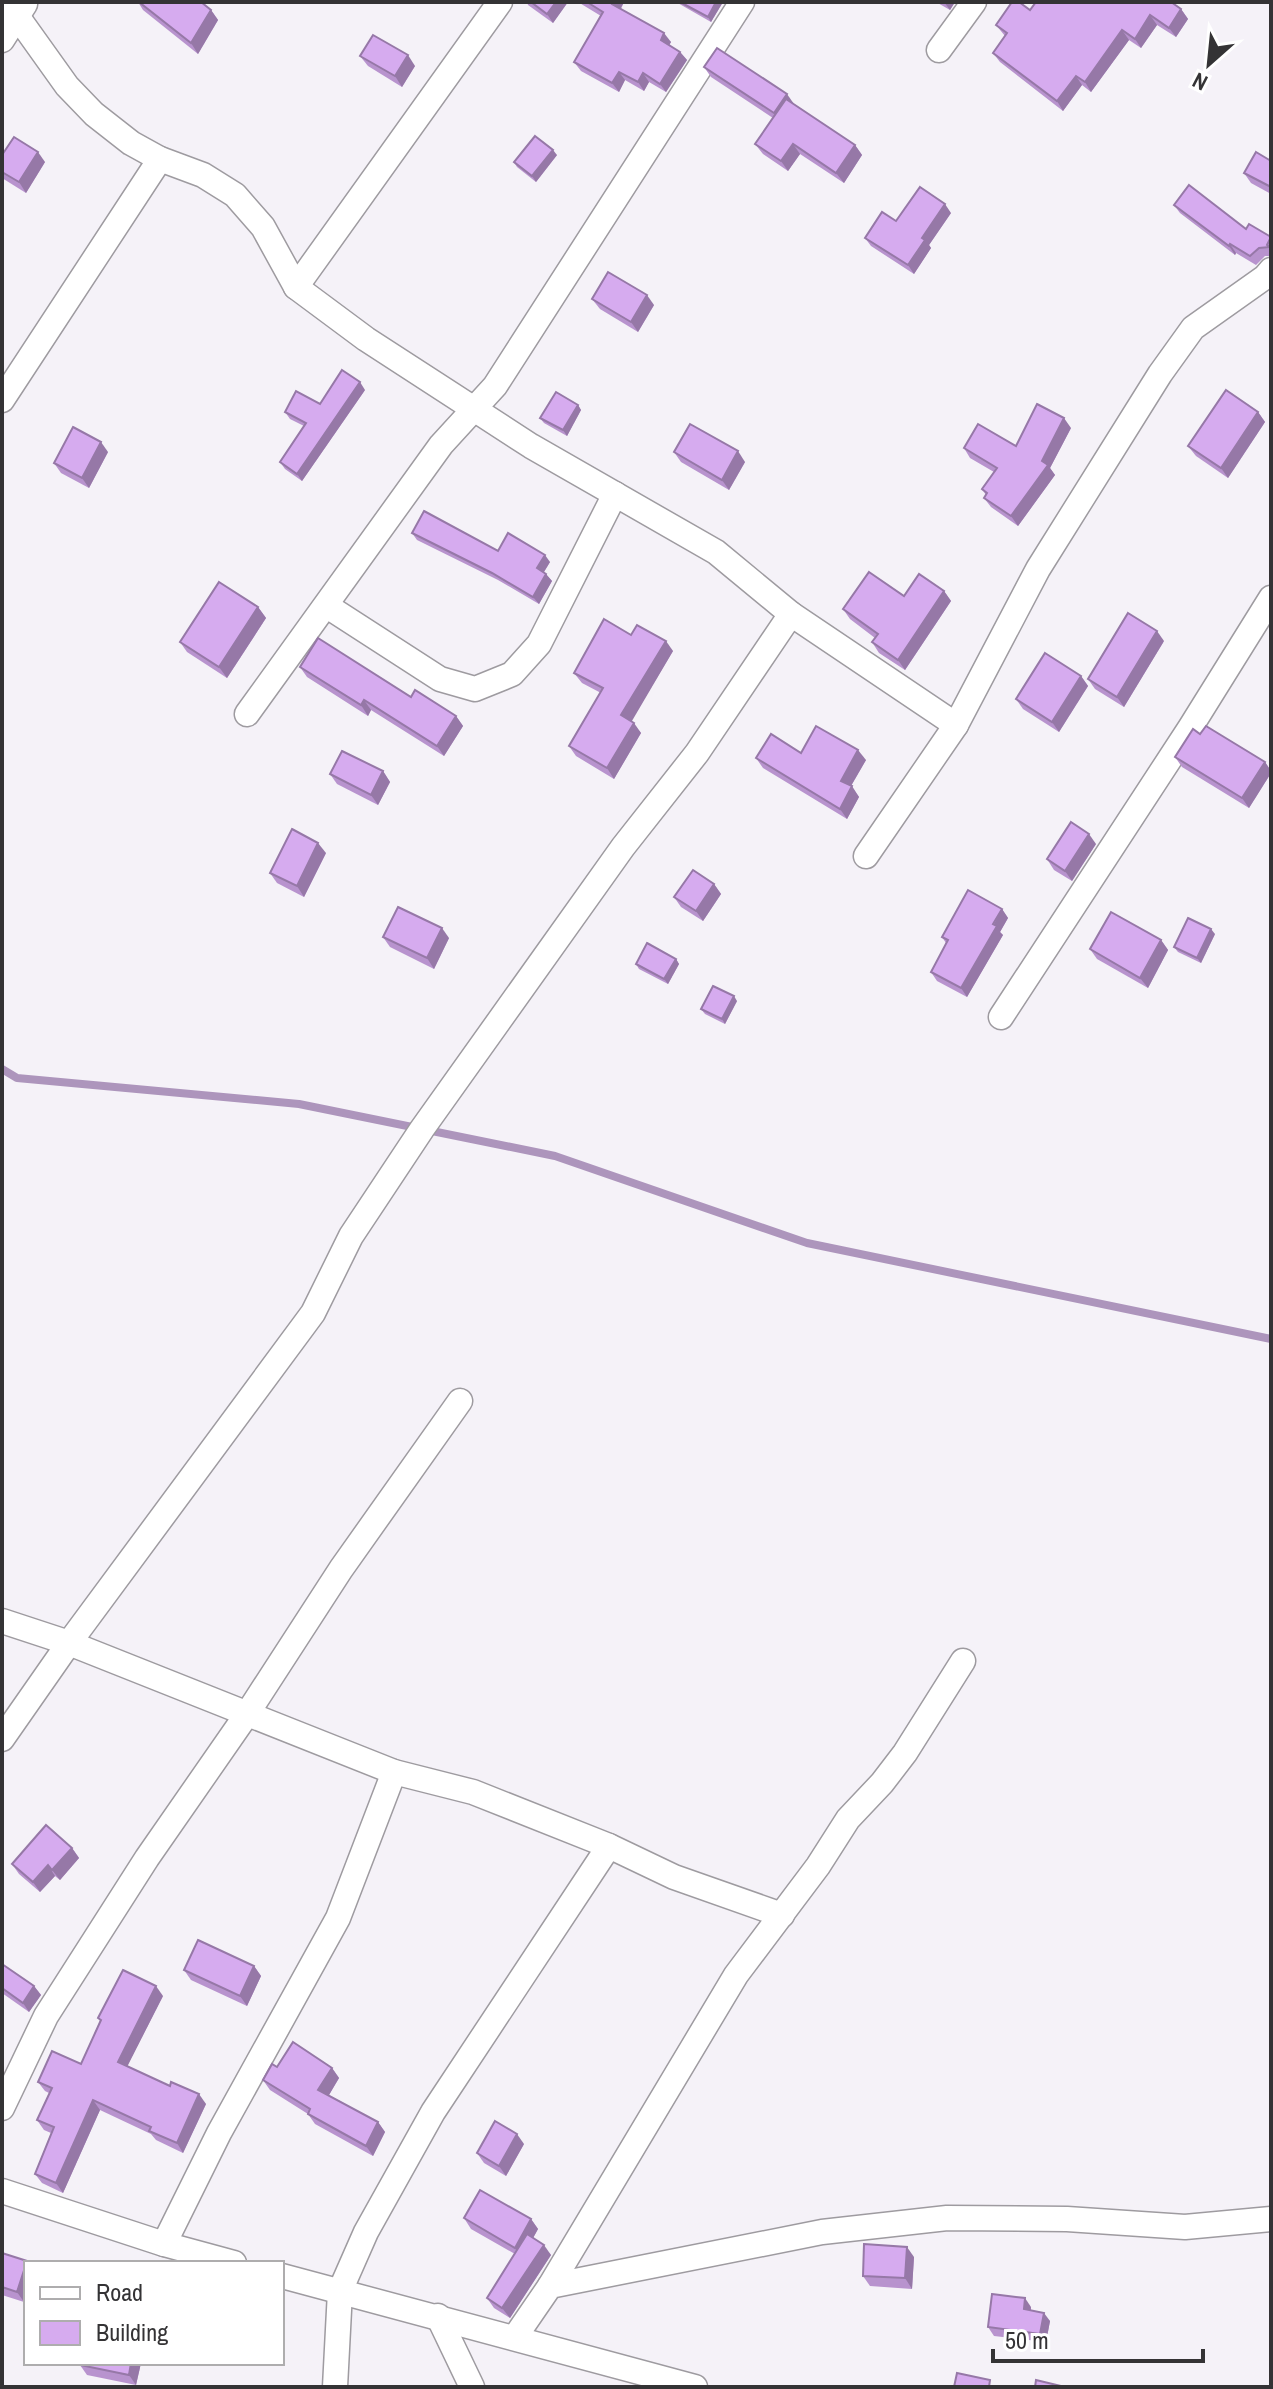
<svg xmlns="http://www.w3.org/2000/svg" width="1273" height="2389" viewBox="0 0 1273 2389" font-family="'Archivo Narrow',sans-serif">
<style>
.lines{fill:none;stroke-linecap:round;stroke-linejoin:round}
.stream{stroke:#ad95bc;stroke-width:8}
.minor-casing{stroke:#9e9ba0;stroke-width:27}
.minor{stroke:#fff;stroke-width:24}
.wall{fill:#b893ce}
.shaded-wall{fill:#9678a7}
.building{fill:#d6abef;stroke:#9678a7;stroke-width:2}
</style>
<rect width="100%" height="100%" fill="#f5f2f8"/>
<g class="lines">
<polyline class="stream" points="2,1069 17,1078 299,1104 555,1156 807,1243 1271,1339"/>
<g class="minor-casing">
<g id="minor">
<polyline points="2,4 17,16 67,86 94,114 131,143 160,159 203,175 235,195 263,227 296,287 366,339 531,446 716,552 791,614 956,725"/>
<polyline points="2,40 25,4"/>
<polyline points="939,50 974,2"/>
<polyline points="296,287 500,2"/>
<polyline points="2,400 160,159"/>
<polyline points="327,606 440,679 475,689 512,674 539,644 615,494"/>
<polyline points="247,714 441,445 495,386 742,2"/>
<polyline points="866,856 956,725 1038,569 1160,374 1193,328 1265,277 1271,270"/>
<polyline points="1001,1017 1190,728 1271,598"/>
<polyline points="2,1621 69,1643 394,1772 473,1792 609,1846 674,1877 782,1915"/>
<polyline points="2,1739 69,1643 313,1313 351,1236 422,1129 623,847 697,753 791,614"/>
<polyline points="2,2108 46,2016 147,1858 247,1714 341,1569 460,1401"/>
<polyline points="2,2191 164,2244 234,2263"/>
<polyline points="164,2244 219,2133 338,1918 394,1772"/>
<polyline points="282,2276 695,2387"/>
<polyline points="550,2286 736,1975 818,1866 848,1819 882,1783 905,1753 963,1661"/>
<polyline points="438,2316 472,2387"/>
<polyline points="515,2337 550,2286 822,2232 947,2218 1067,2219 1185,2227 1271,2219"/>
<polyline points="335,2387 340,2291 366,2232 433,2112 609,1846"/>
</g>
</g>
<use href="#minor" class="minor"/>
</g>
<g class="wall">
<polygon points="138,2 201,2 211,10 218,20 198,54 143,10"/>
<polygon points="527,2 568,2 553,23 528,5"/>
<polygon points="578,2 624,2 621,9 671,42 669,45 680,52 687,60 666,92 649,82 644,91 625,80 619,92 581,71 574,62 601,16"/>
<polygon points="676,2 723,2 711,22"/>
<polygon points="936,2 955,2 950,10"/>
<polygon points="1181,9 1188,19 1176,37 1157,25 1141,48 1129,40 1091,92 1082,85 1063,111 1000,62 993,53 1005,36 996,25 1030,10"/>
<polygon points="360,56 415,66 402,87 368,66"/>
<polygon points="704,67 794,104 855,145 862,155 844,183 800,154 788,171 763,154 755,144 773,118 711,77"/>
<polygon points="2,155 45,162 26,193 2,178"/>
<polygon points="557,155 536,182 517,167 514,162"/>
<polygon points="1271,161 1271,194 1251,183 1244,173"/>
<polygon points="1174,205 1271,237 1271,256 1265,256 1256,265 1236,253 1235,255 1180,213"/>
<polygon points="951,213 929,245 931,248 914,274 871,246 865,238 896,221"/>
<polygon points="592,299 654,305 638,332 600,309"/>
<polygon points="365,390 302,481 285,469 280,462 304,426 290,419 285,412 320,404"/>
<polygon points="578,405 581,410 567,436 544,423 540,418"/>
<polygon points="1258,412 1265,422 1228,478 1196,456 1188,446"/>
<polygon points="1071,428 1050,468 1055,475 1018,526 991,507 984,498 986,495 982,489 994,472 970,458 964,448 1016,446"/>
<polygon points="108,452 89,488 61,473 54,463"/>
<polygon points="674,452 745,462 729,490 681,462"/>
<polygon points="412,533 550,562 544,572 552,581 539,604 498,580 417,540"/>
<polygon points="944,591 951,601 905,670 879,653 872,642 875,638 850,619 843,609 904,596"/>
<polygon points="258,607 266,618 227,678 187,652 180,642"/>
<polygon points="631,635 673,651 631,721 641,733 614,779 576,756 569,746 601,693 582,683 574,673"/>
<polygon points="1164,641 1124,707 1095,689 1088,679"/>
<polygon points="300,667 411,697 456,716 463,726 444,756 371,710 368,716 307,677"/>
<polygon points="1081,676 1088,686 1059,732 1023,709 1016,699"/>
<polygon points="1200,734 1265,762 1271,771 1271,773 1249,808 1182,767 1175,757"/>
<polygon points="801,753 866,760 851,786 859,797 847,819 763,768 756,758"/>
<polygon points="383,771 390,782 378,805 337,784 330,774"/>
<polygon points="1096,844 1072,881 1054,870 1047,859"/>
<polygon points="326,853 304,897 277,883 270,873"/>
<polygon points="714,884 721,894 703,921 681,907 674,897"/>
<polygon points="1002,909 1008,918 1000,932 1003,935 967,997 937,981 931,972 946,943 942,937"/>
<polygon points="1215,934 1201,963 1178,952 1174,947"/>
<polygon points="383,937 449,938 434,969 390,947"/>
<polygon points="1161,940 1168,950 1148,988 1097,959 1090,949"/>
<polygon points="676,959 679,964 668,984 639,969 636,964"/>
<polygon points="737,1001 725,1024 705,1014 701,1009"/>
<polygon points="72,1848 79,1858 60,1880 55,1876 40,1892 19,1874 12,1864"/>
<polygon points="2,1964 34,1986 41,1995 29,2012 2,1993"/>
<polygon points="254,1966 261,1976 247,2006 191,1980 184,1970"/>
<polygon points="163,1996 127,2066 206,2104 183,2153 156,2140 151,2134 100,2110 63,2193 42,2183 35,2174 51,2133 44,2130 37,2120 49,2093 45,2091 38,2082 81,2064 100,2021 98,2018"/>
<polygon points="277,2067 332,2068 339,2078 329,2095 378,2122 385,2132 373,2156 315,2124 308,2114 270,2090 263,2080"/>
<polygon points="524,2144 506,2176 484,2163 477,2153"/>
<polygon points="464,2218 531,2219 538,2229 533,2238 551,2255 510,2318 494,2308 487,2298 515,2254 471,2229"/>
<polygon points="2,2253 27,2261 28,2263 26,2263 26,2296 24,2302 2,2295"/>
<polygon points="914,2257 912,2289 870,2286 863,2276"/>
<polygon points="1031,2307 1031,2310 1050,2321 1046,2342 994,2336 988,2327"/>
<polygon points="141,2363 136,2385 87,2375 80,2365"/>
</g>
<g class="shaded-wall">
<polygon points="556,2 568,2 553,23 547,14"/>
<polygon points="613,2 624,2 618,13 612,4"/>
<polygon points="716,2 723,2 711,22 708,17"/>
<polygon points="944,2 955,2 950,10"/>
<polygon points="1181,9 1188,19 1176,37 1169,28"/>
<polygon points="211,10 218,20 198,54 191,43"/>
<polygon points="1150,15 1157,25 1141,48 1135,39"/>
<polygon points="1122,30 1129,40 1091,92 1085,82"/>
<polygon points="664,33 671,42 667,49 661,40"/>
<polygon points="680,52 687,60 666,92 660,84"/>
<polygon points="408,55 415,66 402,87 395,76"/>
<polygon points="619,72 625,80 619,92 612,83"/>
<polygon points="643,73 649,82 644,91 638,82"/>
<polygon points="1076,76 1082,85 1063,111 1057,101"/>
<polygon points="787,94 794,104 781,123 774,113"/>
<polygon points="793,144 800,154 788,171 781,161"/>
<polygon points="855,145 862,155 844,183 836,173"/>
<polygon points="553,150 557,155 536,182 532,176"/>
<polygon points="38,152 45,162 26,193 19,182"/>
<polygon points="945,204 951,213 929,245 931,248 914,274 908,265 922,238"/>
<polygon points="1230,244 1236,253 1235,255 1229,246"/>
<polygon points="647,295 654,305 638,332 631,322"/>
<polygon points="360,382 365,390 302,481 297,474"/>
<polygon points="578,405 581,410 567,436 563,430"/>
<polygon points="1258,412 1265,422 1228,478 1221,468"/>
<polygon points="1064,418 1071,428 1050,468 1055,475 1018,526 1011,516"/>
<polygon points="101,442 108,452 89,488 82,478"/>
<polygon points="738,451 745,462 729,490 722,480"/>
<polygon points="545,555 550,562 542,575 537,568"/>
<polygon points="546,574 552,581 539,604 533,597"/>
<polygon points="944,591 951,601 905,670 898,660"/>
<polygon points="258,607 266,618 227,678 219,667"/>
<polygon points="1157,631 1164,641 1124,707 1117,697"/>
<polygon points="666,641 673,651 629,726 621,715"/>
<polygon points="1081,676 1088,686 1059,732 1052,722"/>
<polygon points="364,700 371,710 368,716 361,705"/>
<polygon points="456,716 463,726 444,756 437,746"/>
<polygon points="634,723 641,733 614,779 607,768"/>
<polygon points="858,750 866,760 848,791 841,781"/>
<polygon points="1265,762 1271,771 1271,773 1249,808 1242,798"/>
<polygon points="383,771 390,782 378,805 371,795"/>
<polygon points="852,786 859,797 847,819 840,809"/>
<polygon points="1089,834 1096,844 1072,881 1065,871"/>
<polygon points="318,843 326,853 304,897 297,886"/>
<polygon points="714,884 721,894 703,921 696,911"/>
<polygon points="1002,909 1008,918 1000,932 1003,935 967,997 961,988"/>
<polygon points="442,928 449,938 434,969 427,958"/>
<polygon points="1211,929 1215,934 1201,963 1197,958"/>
<polygon points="1161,940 1168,950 1148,988 1140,978"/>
<polygon points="676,959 679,964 668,984 664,979"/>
<polygon points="734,996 737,1001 725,1024 722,1019"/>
<polygon points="72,1848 79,1858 60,1880 52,1870"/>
<polygon points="48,1865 55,1876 40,1892 33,1882"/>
<polygon points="254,1966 261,1976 247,2006 240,1996"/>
<polygon points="34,1986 41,1995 29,2012 23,2003"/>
<polygon points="156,1986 163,1996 125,2071 118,2062"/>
<polygon points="332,2068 339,2078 326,2100 318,2090"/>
<polygon points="199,2094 206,2104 183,2153 177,2143"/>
<polygon points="93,2100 100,2110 63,2193 56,2183"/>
<polygon points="378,2122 385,2132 373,2156 366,2146"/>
<polygon points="517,2134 524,2144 506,2176 499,2166"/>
<polygon points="531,2219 538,2229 522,2258 515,2248"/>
<polygon points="544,2245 551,2255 510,2318 502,2308"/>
<polygon points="907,2247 914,2257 912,2289 905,2278"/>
<polygon points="27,2261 28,2263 26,2263 26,2296 24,2302 17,2292"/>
<polygon points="1025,2298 1031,2307 1030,2317 1024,2309"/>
<polygon points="1044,2313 1050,2321 1046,2342 1040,2334"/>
<polygon points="131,2363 141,2363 136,2385 129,2375"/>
</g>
<g class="building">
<polygon points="139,2 201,2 211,10 191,43"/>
<polygon points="531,2 556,2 547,14"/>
<polygon points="587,2 613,2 612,4 664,33 661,40 680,52 660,84 643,73 638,82 619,72 612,83 574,62 603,12"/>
<polygon points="680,2 716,2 708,17"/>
<polygon points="1012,2 1019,2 1030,10 1036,2 1171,2 1181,9 1169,28 1150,15 1135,39 1122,30 1085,82 1076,76 1057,101 993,53 1007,33 996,25"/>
<polygon points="373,35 408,55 395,76 360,56"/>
<polygon points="717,48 787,94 774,113 704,67"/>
<polygon points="786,99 855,145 836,173 793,144 781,161 755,144"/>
<polygon points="535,136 553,150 532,176 514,162"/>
<polygon points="14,137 38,152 19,182 2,172 2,155"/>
<polygon points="1256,152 1271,161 1271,187 1244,173"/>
<polygon points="1189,185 1246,229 1249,224 1271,237 1267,245 1270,247 1259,248 1250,256 1230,244 1229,246 1174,205"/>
<polygon points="920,187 945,204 922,238 925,240 908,265 865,238 882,212 896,221"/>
<polygon points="608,272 647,295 631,322 592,299"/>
<polygon points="342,370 360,382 297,474 280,462 306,423 285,412 296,391 320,404"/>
<polygon points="1226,390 1258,412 1221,468 1188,446"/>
<polygon points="556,392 578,405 563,430 540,418"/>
<polygon points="1037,404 1064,418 1042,461 1048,465 1011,516 984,498 987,493 982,489 997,468 964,448 978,424 1016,446"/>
<polygon points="690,424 738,451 722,480 674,452"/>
<polygon points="73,427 101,442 82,478 54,463"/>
<polygon points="424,511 498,551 508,533 545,555 537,568 546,574 533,597 492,573 412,533"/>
<polygon points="869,572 904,596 919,574 944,591 898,660 872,642 878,634 843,609"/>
<polygon points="219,582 258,607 219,667 180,642"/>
<polygon points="1128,613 1157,631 1117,697 1088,679"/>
<polygon points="604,619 631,635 637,625 666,641 621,715 634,723 607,768 569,746 603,688 574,673"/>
<polygon points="318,638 411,697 415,690 456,716 437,746 364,700 361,705 300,667"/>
<polygon points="1045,653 1081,676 1052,722 1016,699"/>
<polygon points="816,726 858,750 841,781 852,786 840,809 756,758 771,734 801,753"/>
<polygon points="1206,726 1265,762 1242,798 1175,757 1193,729 1200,734"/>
<polygon points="342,751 383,771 371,795 330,774"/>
<polygon points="1071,822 1089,834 1065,871 1047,859"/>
<polygon points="292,829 318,843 297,886 270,873"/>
<polygon points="693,870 714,884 696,911 674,897"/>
<polygon points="968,890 1002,909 993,924 997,926 961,988 931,972 948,940 942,937"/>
<polygon points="398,907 442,928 427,958 383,937"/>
<polygon points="1111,912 1161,940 1140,978 1090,949"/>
<polygon points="1188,918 1211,929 1197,958 1174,947"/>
<polygon points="647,943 676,959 664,979 636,964"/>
<polygon points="713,986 734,996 722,1019 701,1009"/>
<polygon points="46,1825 72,1848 52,1870 48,1865 33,1882 12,1864"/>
<polygon points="198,1940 254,1966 240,1996 184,1970"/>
<polygon points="2,1964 34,1986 23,2003 2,1988"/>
<polygon points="123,1970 156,1986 118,2062 170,2086 171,2082 199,2094 177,2143 149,2131 151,2127 93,2100 56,2183 35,2174 54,2127 37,2120 52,2088 38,2082 52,2051 81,2064 101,2020 98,2018"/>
<polygon points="293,2042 332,2068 318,2090 378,2122 366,2146 308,2114 310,2109 263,2080 272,2064 277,2067"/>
<polygon points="495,2121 517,2134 499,2166 477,2153"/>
<polygon points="480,2190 531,2219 515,2248 464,2218"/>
<polygon points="527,2234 544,2245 502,2308 487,2298"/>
<polygon points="864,2244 907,2247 905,2278 863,2276"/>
<polygon points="2,2253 27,2261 17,2292 2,2287"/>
<polygon points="992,2294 1025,2298 1024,2309 1044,2313 1040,2334 988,2327"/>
<polygon points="80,2363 131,2363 129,2375 80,2365"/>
<polygon points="957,2373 990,2380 989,2387 954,2387"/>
<polygon points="1036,2380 1065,2387 1035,2387"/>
</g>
<rect width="1273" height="2389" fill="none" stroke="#343335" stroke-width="8"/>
<rect x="24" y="2261" width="260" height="104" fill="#ffffff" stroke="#aeadae" stroke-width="2"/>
<rect x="40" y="2287" width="40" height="12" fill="#ffffff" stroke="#aeadae" stroke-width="2"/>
<text x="96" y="2301" font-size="24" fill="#343335">Road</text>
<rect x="40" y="2321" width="40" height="24" fill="#d6abef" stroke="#aeadae" stroke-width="2"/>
<text x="96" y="2341" font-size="24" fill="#343335">Building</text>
<g transform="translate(1209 64) rotate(207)" stroke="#ffffff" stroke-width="6" paint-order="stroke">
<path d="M0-6L14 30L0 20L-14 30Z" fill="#343335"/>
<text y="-12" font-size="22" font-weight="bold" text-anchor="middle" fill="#343335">N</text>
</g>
<path d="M993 2349v12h210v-12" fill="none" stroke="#343335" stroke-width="4"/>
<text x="1005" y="2349" font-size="24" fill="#343335" stroke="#ffffff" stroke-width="6" paint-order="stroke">50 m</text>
</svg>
